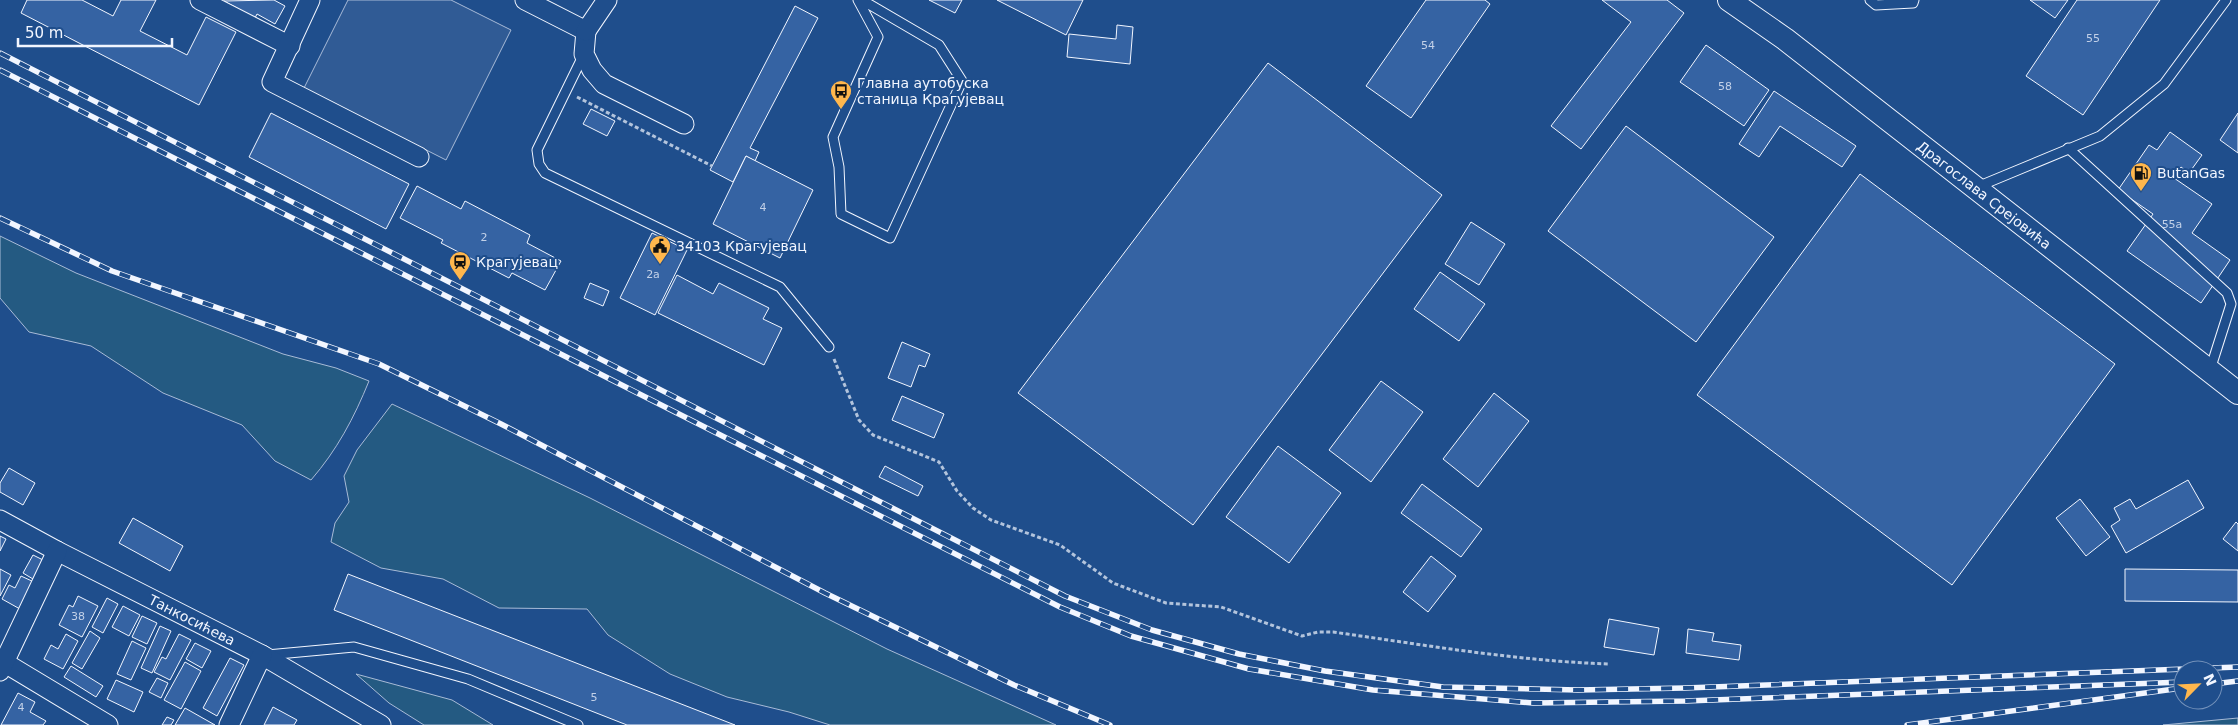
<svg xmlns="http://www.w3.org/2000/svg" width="2238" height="725" viewBox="0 0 2238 725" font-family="'DejaVu Sans',sans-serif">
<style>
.green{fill:#245a82;stroke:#a8bbd7}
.parking{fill:#305b95;stroke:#a8bbd7}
.building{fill:#3563a3;stroke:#f2f6ff}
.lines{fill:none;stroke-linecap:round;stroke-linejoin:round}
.service-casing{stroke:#f2f6ff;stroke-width:11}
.minor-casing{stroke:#f2f6ff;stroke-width:21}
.tertiary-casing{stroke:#f2f6ff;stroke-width:24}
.path{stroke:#b3c4dc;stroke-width:3;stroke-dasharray:4 2.5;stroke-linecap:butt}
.service{stroke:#1f4e8c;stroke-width:9}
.minor{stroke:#1f4e8c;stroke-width:19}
.tertiary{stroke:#1f4e8c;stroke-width:22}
.rail-casing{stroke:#f2f6ff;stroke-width:5.5}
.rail{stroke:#1f4e8c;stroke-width:4;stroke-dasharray:11;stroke-linecap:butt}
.labels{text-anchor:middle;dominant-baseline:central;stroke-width:4;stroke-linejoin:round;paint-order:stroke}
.number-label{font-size:11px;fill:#c3d1e8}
.poi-label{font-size:14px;fill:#f2f6ff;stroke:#1f4e8c;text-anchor:start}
.street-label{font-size:14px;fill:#f2f6ff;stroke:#1f4e8c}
</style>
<rect width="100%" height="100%" fill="#1f4e8c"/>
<g class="green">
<path d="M0,236L76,273L283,354L336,368L369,381C354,418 337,450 311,480L275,461L242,425L163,393L91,346L29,332L0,298Z"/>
<polygon points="392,404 590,498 887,649 1056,725 830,725 789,712 727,697 670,674 608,635 587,609 499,608 443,579 381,568 331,542 335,523 349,502 344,476 357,450"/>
<polygon points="356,674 452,700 493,725 424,725 389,703"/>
<polygon points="2238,718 2238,725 2163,725"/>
</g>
<polygon class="parking" points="348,0 451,0 511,30 446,160 304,88"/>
<g class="building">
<polygon points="27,0 82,0 113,16 121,0 156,0 140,31 187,55 206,17 236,32 199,105 21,13"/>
<polygon points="274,0 285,6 275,24 257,14 255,18 224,1"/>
<polygon points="929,0 962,0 955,13"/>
<polygon points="997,0 1083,0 1066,35"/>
<polygon points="1426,0 1485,0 1490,4 1411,118 1366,86"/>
<polygon points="1602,0 1667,0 1684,13 1581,149 1551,126 1631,22"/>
<polygon points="2030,0 2068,0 2055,18"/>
<polygon points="2077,0 2160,0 2083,115 2026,76"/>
<polygon points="795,6 818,18 750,148 759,152 755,161 746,156 733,182 710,170"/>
<polygon points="1117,25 1133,27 1130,64 1067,57 1069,34 1116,39"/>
<polygon points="1706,45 1769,90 1744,126 1680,82"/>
<polygon points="1268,63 1442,195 1193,525 1018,393"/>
<polygon points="1774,91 1856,146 1842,167 1780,126 1759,157 1739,144"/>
<polygon points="591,109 615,121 607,136 583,124"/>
<polygon points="271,113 409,184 386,229 249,157"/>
<polygon points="2238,113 2238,153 2220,140"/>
<polygon points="1626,126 1774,237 1696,342 1548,231"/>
<polygon points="2170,132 2202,155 2189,173 2181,167 2174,178 2212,204 2192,233 2230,260 2201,303 2127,251 2153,214 2118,190 2149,145 2157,150"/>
<polygon points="746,156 813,190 780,258 713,224"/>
<polygon points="1860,174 2115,364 1952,585 1697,395"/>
<polygon points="417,186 461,209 465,201 530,235 527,243 561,261 545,290 512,273 509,278 441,243 443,240 400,218"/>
<polygon points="1471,222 1505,244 1479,285 1445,264"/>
<polygon points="652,233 687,250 655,315 620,298"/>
<polygon points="1440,272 1485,304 1459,341 1414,309"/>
<polygon points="677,275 713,294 719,283 769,308 763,319 782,328 764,365 658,313"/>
<polygon points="590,283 609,291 603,306 584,298"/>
<polygon points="902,342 930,354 925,367 919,365 911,387 888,378"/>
<polygon points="1381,381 1423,412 1371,482 1329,450"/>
<polygon points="1494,393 1529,421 1478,487 1443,459"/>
<polygon points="902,396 944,414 934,438 892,420"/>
<polygon points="1278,446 1341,493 1289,563 1226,517"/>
<polygon points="885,466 923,486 918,496 879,477"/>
<polygon points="9,468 35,483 23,505 0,492 0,483"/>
<polygon points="2188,480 2204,508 2126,553 2111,526 2120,520 2114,508 2130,499 2136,509"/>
<polygon points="1422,484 1482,529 1461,557 1401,513"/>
<polygon points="2080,499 2110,537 2086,556 2056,518"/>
<polygon points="133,518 183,546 170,571 119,543"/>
<polygon points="2236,522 2238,524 2238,551 2223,539"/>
<polygon points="0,536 6,539 0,551"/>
<polygon points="33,555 43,560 33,579 23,573"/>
<polygon points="1431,556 1456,576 1428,612 1403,592"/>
<polygon points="0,569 11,575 0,596"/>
<polygon points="2125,569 2238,570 2238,602 2125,601"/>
<polygon points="348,574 735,725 627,725 334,610"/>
<polygon points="21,576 34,582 20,609 2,599 9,585 15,588"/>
<polygon points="78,596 98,606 82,637 59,625 69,605 73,607"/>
<polygon points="107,598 118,604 103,633 92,627"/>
<polygon points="123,606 140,615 129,636 112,627"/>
<polygon points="142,616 157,623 147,644 132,637"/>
<polygon points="1609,619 1659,628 1654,655 1604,647"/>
<polygon points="160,626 171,631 152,673 141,668"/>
<polygon points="1688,629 1714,633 1712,641 1741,645 1739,660 1686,653"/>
<polygon points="90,631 100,638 82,669 72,663"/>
<polygon points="66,634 78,641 63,669 44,659 51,645 58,649"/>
<polygon points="179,634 191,640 170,680 154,672 162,657 166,659"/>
<polygon points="132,641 146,648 131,680 117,674"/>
<polygon points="195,643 211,651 202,668 186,659"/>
<polygon points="230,658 244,665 217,716 203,708"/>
<polygon points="185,662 201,671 181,709 164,700"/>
<polygon points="71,666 103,686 96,697 64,677"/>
<polygon points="157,678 168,683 161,698 149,692"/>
<polygon points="116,680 143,692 134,712 107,699"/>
<polygon points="18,693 35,702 30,712 46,721 43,725 1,725"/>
<polygon points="273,707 297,720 294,725 264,725"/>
<polygon points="185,708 215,725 175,725"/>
<polygon points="167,717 174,720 171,725 162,725"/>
</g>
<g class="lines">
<g class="service-casing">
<g id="service">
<polyline points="858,0 878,37 833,137 839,167 841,214 890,238 962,81 939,45 862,0"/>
<polyline points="1870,0 1876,5 1913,3 1914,0"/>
<polyline points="584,54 537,150 539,164 545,173 780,287 829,347"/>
<polyline points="2068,148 2227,293 2231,304 2210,370"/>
<polyline points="1977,187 2100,136 2164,84 2226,0"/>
<polyline points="267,655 354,647 468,679 578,725"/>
</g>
</g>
<g class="minor-casing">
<g id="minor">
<polyline points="200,0 290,46"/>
<polyline points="310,0 272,82 419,157"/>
<polyline points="525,0 586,31"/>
<polyline points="586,31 584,54 592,70 604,84 684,124"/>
<polyline points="586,31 607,0"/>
<polyline points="0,520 57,551 262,655 381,725"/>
<polyline points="0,660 108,725"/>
<polyline points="0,671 57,551"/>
<polyline points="229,725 262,655"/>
</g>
</g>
<g class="tertiary-casing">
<polyline id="tertiary" points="1729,0 1785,39 2238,393"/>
</g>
<g class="path">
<polyline points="577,97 712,166"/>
<path d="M834,359L859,420L873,435L939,462L957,491L973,508L991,520L1060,545L1113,583L1166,603L1221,607L1302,636L1318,632H1333C1425,645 1517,661 1609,664"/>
</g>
<use href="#service" class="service"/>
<use href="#minor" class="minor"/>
<use href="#tertiary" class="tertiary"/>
<g class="rail-casing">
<g id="rail">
<polyline points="0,53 1065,596 1152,630 1239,654 1325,671 1443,687 1578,690 1685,688 2238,667"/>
<polyline points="0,70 1060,607 1131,636 1249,669 1373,690 1533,703 1686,701 2183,682"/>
<polyline points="0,218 112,271 379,364 501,424 825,593 1014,685 1110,725"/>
<polyline points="2213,684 2238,681"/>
<polyline points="1907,725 2182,688"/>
</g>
</g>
<use href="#rail" class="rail"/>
</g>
<defs>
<g id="bus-pin" transform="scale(1.125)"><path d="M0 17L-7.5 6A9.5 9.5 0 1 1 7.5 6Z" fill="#ffb74d" stroke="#1f4e8c"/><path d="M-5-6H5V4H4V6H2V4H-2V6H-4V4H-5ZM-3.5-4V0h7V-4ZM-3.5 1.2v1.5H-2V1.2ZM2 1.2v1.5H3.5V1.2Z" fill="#111"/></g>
<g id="fuel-pin" transform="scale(1.125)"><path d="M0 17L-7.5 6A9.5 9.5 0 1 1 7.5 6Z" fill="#ffb74d" stroke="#1f4e8c"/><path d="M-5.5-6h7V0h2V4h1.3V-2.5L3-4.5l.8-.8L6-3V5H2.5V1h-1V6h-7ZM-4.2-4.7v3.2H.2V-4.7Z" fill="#111"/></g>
<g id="civic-pin" transform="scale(1.125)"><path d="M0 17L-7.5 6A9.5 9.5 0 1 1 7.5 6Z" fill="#ffb74d" stroke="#1f4e8c"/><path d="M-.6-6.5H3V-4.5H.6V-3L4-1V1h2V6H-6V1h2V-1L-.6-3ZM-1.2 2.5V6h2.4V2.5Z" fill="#111"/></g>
<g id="station-pin" transform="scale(1.125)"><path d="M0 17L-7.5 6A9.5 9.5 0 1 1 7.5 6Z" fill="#ffb74d" stroke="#1f4e8c"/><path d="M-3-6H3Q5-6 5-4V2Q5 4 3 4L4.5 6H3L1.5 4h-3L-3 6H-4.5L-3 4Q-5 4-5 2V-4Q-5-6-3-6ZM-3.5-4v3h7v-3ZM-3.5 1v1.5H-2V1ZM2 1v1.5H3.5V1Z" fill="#111"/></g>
</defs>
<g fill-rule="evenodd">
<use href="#bus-pin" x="841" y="91"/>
<use href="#fuel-pin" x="2141" y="173"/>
<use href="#civic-pin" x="660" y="246"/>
<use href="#station-pin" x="460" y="262"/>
</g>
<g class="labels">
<g class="number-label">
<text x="2093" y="38">55</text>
<text x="1428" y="45">54</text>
<text x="1725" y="86">58</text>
<text x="763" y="207">4</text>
<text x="2172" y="224">55a</text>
<text x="484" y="237">2</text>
<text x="653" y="274">2a</text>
<text x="78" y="616">38</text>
<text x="594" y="697">5</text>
<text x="21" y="707">4</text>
</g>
<g class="poi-label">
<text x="857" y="83">Главна аутобуска<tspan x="857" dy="16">станица Крагујевац</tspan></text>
<text x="2157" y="173">ButanGas</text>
<text x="676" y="246">34103 Крагујевац</text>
<text x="476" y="262">Крагујевац</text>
</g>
<g class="street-label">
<text transform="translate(1984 195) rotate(38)">Драгослава Срејовића</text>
<text transform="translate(192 620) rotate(27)">Танкосићева</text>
</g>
</g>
<g transform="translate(2198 685) rotate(66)"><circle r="24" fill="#1f4e8c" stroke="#7391ba"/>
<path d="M0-4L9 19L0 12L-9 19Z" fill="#ffb74d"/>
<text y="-8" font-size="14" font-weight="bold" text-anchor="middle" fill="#f2f6ff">N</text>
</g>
<path d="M18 38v8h154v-8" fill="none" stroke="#f2f6ff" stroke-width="2.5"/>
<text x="25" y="38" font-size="15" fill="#f2f6ff" stroke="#1f4e8c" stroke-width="4" paint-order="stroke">50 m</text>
</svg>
